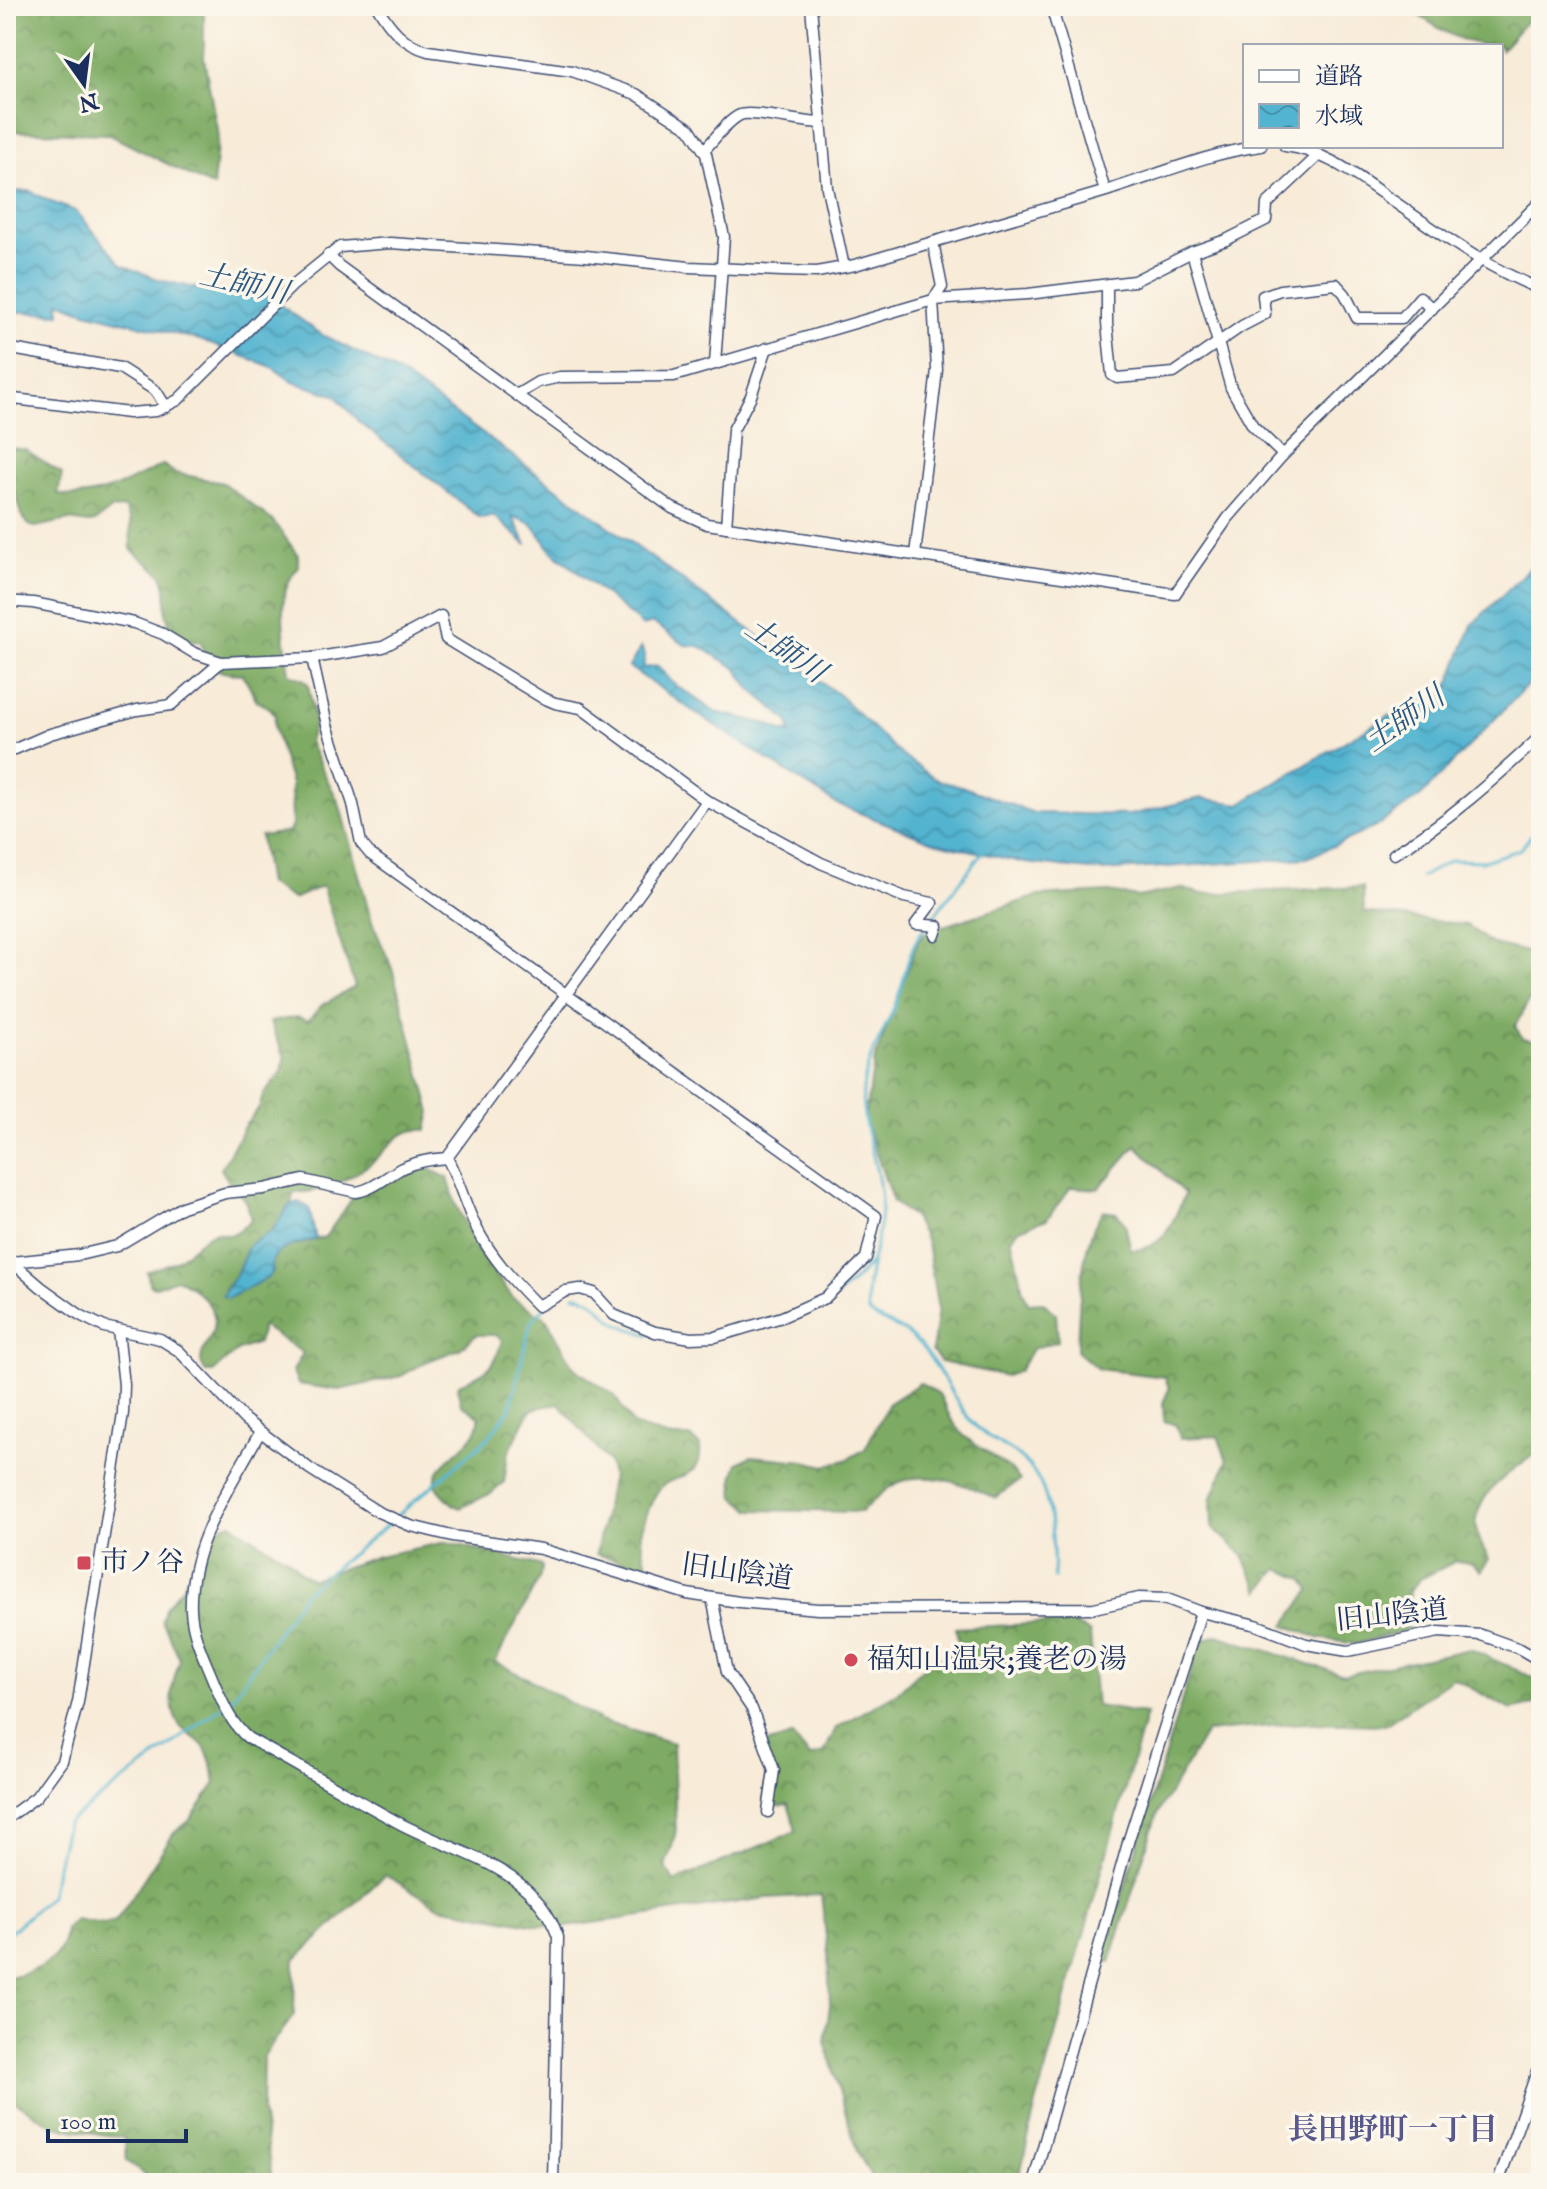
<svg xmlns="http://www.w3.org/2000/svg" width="1547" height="2189" viewBox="0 0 1547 2189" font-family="'IM FELL English','Noto Serif JP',serif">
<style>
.forest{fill:url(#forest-crowns);stroke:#4c6d61;stroke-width:2}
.water{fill:url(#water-waves);stroke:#367297;stroke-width:2}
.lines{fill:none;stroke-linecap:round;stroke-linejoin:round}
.stream{stroke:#52b4d0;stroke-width:3}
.minor-casing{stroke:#3c4b70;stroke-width:13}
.minor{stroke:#fff;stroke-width:10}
.poi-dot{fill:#d1495b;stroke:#fbf7ec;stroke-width:3}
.labels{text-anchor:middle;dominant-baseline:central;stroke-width:7;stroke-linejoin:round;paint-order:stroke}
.poi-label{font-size:28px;fill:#1b2f5e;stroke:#fbf7ec;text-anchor:start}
.street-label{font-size:28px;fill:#1b2f5e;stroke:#fbf7ec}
.water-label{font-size:30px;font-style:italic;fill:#2c5780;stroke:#fbf7ec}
.neighbourhood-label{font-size:30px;font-weight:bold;fill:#59588e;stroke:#fbf7ec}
</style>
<defs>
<pattern id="forest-crowns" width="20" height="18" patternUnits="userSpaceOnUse" patternTransform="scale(2)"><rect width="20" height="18" fill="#7eab64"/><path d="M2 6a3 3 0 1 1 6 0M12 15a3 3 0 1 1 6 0" fill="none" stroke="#668c56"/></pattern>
<pattern id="water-waves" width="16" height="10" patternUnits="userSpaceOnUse" patternTransform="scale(2)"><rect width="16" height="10" fill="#52b4d0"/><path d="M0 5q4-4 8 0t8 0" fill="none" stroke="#4393ac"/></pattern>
</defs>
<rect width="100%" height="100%" fill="#fbf7ec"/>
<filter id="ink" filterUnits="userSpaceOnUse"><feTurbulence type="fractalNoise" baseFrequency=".0125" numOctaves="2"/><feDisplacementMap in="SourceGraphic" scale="16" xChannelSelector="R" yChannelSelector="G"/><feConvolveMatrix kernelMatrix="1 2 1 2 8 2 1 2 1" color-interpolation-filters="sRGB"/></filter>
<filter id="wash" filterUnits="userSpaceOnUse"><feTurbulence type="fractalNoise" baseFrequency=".006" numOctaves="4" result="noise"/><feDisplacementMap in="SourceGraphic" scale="32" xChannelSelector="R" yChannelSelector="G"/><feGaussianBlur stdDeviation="1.8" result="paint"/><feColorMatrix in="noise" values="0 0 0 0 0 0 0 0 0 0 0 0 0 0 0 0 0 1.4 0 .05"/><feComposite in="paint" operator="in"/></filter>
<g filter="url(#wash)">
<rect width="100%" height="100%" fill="#f8ebd8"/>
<g class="forest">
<polygon points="6,6 210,6 204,12 204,58 218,135 213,187 108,134 6,131"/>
<path d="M1405,6H1523L1531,16L1501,50V46C1460,46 1438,28 1405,6Z"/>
<path d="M11,448L26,450L62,474L58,494C94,503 132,479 163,465L175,473L223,483L273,521L298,555V568C273,594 286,641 289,674L303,679L308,684L315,721L309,741L311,747L339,803L372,922L392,968L431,1112L427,1130C398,1127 390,1148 370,1164C348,1180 322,1194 294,1192L289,1209L272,1231L249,1245L238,1271L223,1296L271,1265L273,1258L283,1248L325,1237L354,1196L416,1170L429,1169L448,1178L456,1205L483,1258L514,1299L546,1318L575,1369L614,1395L633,1425L668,1437H690L700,1446C702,1477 686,1472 665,1484C654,1490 642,1524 641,1536C641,1546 646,1558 648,1568L596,1554L612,1476L609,1463L559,1403L533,1409L528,1414L508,1454L504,1482L492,1493L460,1508C451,1505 447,1498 441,1492C417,1465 482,1449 479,1416L461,1404L458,1391L459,1384C487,1371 494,1371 502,1340L496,1335H476L460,1349L428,1361L401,1376L339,1390L298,1384L293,1371L303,1353L262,1326L258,1343L238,1350L213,1372H206C185,1347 241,1330 198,1293C191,1287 185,1281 176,1279L156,1287L150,1286L147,1272L176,1261L208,1235C220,1230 218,1234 227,1235C235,1236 245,1225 251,1221L247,1202L232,1187L221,1169L245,1125L259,1108L263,1095L282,1072L285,1058L270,1022L297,1017L308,1021L322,1005L355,987L322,886L293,899L268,884L260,836L289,832L292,825L291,784L274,728L275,715L270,708L257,701L243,674C239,673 235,674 230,673C211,672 204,657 201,641L180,643L174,639L166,613V588L162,575L131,549L130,521L125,508L111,509L95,522L89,523L69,520L35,527L29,525L21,515L17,495L6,482V451Z"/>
<path d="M1363,887L1364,912L1467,925L1490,943L1530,953L1539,964L1541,979L1515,1026L1522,1038L1541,1041V1450C1514,1469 1466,1497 1478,1537C1480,1544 1486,1552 1489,1559L1481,1571L1471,1563L1456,1561L1420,1579L1410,1590L1407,1630L1355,1644L1318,1638L1285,1625L1310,1590L1303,1579L1278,1569L1260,1591L1242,1554L1212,1527L1211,1500L1227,1461L1218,1436L1180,1438L1176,1425L1164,1421L1163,1403L1169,1389L1165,1377L1098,1369L1077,1351C1079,1311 1079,1243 1103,1211L1117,1213L1125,1224L1131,1250C1165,1250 1173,1221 1185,1194L1136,1145L1098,1189L1071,1187L1047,1219L1020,1229L1011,1238L1023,1291L1028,1303L1043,1302L1056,1314L1058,1341L1032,1349L1019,1371L1006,1376L941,1362L932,1351L938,1310L927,1243L914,1218L893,1202L864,1118L875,1059L918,941L928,931L1038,896L1109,892L1138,897L1181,888L1202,894Z"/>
<path d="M920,1383L939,1394L951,1419L964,1436L1010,1469L1020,1480L995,1498C965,1484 920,1466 890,1487C880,1494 870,1504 861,1512L751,1510L735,1497L733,1478L738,1463L751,1456L804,1461L825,1466L846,1460L865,1449L889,1403Z"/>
<path d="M232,1523C250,1538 268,1547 288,1559C299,1566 294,1571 312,1579L378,1556L447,1542L542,1566L539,1579L495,1662L529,1679L601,1721L673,1743L676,1835L665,1866L674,1882L796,1831L788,1804L775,1807L764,1800L767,1772L763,1745L792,1736L810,1757L824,1753L836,1728L897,1693L928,1663L954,1652L958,1642L956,1628L1070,1622L1090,1633L1096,1706L1146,1714L1036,2104L1018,2183H870L872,2178L857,2151L825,2042L830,2005L828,1954L821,1895L767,1898L565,1927L536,1925L440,1907L385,1875L295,1960L294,2015L263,2057L262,2112L272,2179L268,2183H154L126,2160L124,2138L54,2126L6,2096V1978C35,1971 63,1963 65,1929L75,1919L103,1924L116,1921L174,1833L189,1821L216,1783C213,1771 211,1757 204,1747C198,1738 186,1734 180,1726C165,1704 173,1681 180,1659L162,1621L165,1608L183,1586L209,1536L219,1527Z"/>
<polygon points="1217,1635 1344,1675 1470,1649 1541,1681 1541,1703 1511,1710 1453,1678 1385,1725 1302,1723 1206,1732 1157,1814 1110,1962 1102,1961 1200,1641"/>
</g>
<g class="water">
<polygon points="30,191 51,202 76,211 122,265 160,280 204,290 246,292 249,283 324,336 401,374 839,695 900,754 939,781 961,786 1034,813 1129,815 1201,798 1240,804 1385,718 1446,693 1472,625 1541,557 1541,671 1421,796 1375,827 1307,858 1100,871 1025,863 934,842 837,804 703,718 629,667 641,647 645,656 643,668 658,666 673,683 715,712 768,724 781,731 791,732 788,721 751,689 736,668 699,646 685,645 653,623 643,626 552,551 532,524 512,516 527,545 494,516 480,518 359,422 335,395 293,382 272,367 200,340 86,312 59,302 60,314 6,311 6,192"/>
<path d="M299,1202L309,1208L316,1239C300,1244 266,1248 273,1271L269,1277L229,1298L222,1296L238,1271L249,1245L272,1231L290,1204Z"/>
</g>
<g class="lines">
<g class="stream">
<polyline points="1421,877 1451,860 1484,861 1521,849 1541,822"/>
<polyline points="928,924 984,850"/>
<path d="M924,929C907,950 907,973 898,997C885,1035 859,1064 863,1107C866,1141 882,1174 881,1209C880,1244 863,1277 868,1312C883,1324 901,1326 915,1340C939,1363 950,1396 971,1421C985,1438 1003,1444 1020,1457C1055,1485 1052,1538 1054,1578"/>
<path d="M574,1295C595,1295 601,1313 617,1323C627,1329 639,1331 649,1335"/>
<path d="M785,1321C821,1310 849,1290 872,1261"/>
<polyline points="396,1517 489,1437 510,1409 531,1321 545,1307"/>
<polyline points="6,1936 50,1896 67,1823 231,1700 305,1592 391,1522"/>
</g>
</g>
</g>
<g filter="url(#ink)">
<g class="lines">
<g class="minor-casing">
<g id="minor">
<path d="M377,6C390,28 403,44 428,51L572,71L636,94L690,129L706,154L724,237L715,364"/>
<polyline points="811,6 827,188 844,267"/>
<polyline points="1051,6 1105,191"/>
<path d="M1285,146C1327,151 1359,178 1393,201C1441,234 1487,269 1541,289"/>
<path d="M704,150C715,139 727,121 740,115C750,110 804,123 821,123"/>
<polyline points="1192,252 1231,388 1253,426 1283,455"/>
<polyline points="328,255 339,266 672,508 707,524 1175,594 1228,518 1283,455 1541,201"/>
<polyline points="1107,286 1107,323 1112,375 1117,378 1174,373 1242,326 1265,314 1263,296 1280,290 1336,284 1345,294 1357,318 1402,318 1420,297 1432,309"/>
<polyline points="6,348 120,368 156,391 166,407"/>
<polyline points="518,394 538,382 560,377 674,376 933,300 1028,294 1134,281 1192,252 1226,240 1266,220 1267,204 1319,155"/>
<path d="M6,398L129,413L156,411L178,400L293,285L340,247L390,243L586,256L689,267L782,271L817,272L855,265C938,240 1020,217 1103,192C1155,176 1207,153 1261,146"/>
<polyline points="726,527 733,430 751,396 767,348"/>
<polyline points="915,555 937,370 933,300 942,287 933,242"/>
<polyline points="6,601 33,603 134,623 163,634 194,653 221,662 312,658 383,647 441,616 446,639 541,697 555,703 581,708 707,801 821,863 904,897 932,903 916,924 938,926 935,935"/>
<path d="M312,658L327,725L353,804L361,843L370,854L876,1216L866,1258L825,1298L782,1317L715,1337L691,1338L655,1332L614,1315L594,1293L580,1289L566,1291L538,1306C514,1282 491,1257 476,1227C465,1205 459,1180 447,1158"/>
<polyline points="6,753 50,734 137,710 171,705 221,662"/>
<path d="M1394,854C1452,818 1492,781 1541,736"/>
<polyline points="6,1257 41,1287 80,1315 104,1327 160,1339 179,1351 245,1420 310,1469 378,1512 411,1526 452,1536 541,1549 687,1594 739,1602 818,1609 1094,1608 1139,1598 1167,1599 1201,1612 1256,1625 1306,1644 1348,1651 1439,1632 1481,1635 1520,1649 1541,1661"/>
<path d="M12,1262L79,1255L117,1246L182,1207L225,1193L264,1189L303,1180L356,1192C373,1190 387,1176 402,1168C417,1161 430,1159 447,1158L707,801"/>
<path d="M260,1432C231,1486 188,1545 191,1610C192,1634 204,1658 213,1680C222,1701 230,1723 248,1738C298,1766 348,1795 399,1823C457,1854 534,1867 558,1937L553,2183"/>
<polyline points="712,1598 727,1672 752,1709 774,1770 768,1812"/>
<polyline points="6,1819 36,1797 62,1761 78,1702 123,1413 124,1385 118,1330"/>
<polyline points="1033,2183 1129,1839 1201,1612"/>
<polyline points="1498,2183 1541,2060"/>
</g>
</g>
<use href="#minor" class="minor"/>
</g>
</g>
<g class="poi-dot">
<rect x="76" y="1555" width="16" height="16" rx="4"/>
<circle cx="851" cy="1660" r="8"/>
</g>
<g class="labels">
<g class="poi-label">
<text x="100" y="1563">市ノ谷</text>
<text x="867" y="1660">福知山温泉;養老の湯</text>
</g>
<g class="street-label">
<text transform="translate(737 1573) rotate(8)">旧山陰道</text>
<text transform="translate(1392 1616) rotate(-6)">旧山陰道</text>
</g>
<g class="water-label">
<text transform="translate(244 285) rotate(13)">土師川</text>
<text transform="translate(785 651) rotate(35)">土師川</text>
<text transform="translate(1405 720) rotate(-35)">土師川</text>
</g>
<g class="neighbourhood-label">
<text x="1393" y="2131">長田野町一丁目</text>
</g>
</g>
<rect width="1547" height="2189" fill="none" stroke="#fbf7ec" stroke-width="32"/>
<rect x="1243" y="44" width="260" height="104" fill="#fbf7ec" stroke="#a1a7b3" stroke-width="2"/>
<rect x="1259" y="70" width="40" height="12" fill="#ffffff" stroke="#a1a7b3" stroke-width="2"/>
<text x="1315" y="84" font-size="24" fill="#1b2f5e">道路</text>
<rect x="1259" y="104" width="40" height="24" fill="url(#water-waves)" stroke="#a1a7b3" stroke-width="2"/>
<text x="1315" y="124" font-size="24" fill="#1b2f5e">水域</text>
<g transform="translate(84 84) rotate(166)" stroke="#fbf7ec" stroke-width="6" paint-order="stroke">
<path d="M0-6L14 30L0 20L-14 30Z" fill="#1b2f5e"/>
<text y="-12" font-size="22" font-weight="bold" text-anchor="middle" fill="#1b2f5e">N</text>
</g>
<path d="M48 2129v12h138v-12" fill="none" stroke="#1b2f5e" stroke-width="4"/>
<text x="60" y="2129" font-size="24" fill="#1b2f5e" stroke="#fbf7ec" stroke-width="6" paint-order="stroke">100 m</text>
</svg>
